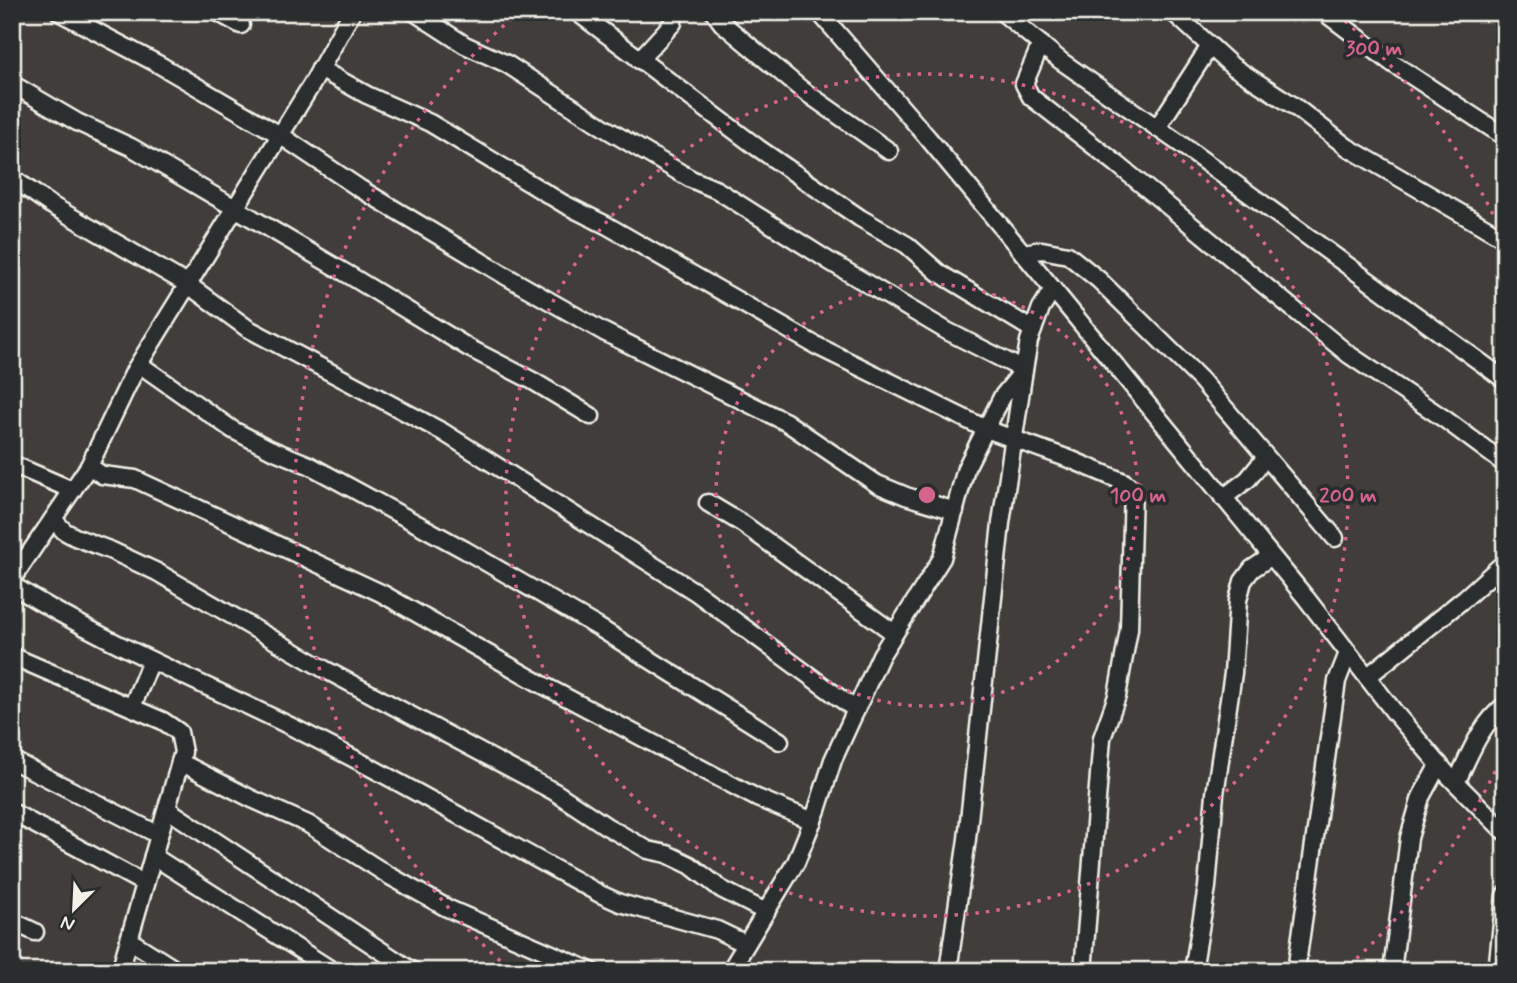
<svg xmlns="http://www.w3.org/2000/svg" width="1517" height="983" viewBox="0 0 1517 983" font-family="Mynerve,sans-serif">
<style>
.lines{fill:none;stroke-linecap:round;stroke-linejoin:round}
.minor-casing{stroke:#f4f1e8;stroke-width:21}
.minor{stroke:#2a2d2e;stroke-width:16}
.ring{fill:none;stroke:#d4648c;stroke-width:3.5;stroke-dasharray:3.5 7}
.centre{fill:#d4648c;stroke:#2a2d2e;stroke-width:3.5}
.ring-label{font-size:21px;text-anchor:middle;font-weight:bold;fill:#d4648c;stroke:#2a2d2e;stroke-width:7;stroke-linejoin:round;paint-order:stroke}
</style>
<rect width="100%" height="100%" fill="#403d3b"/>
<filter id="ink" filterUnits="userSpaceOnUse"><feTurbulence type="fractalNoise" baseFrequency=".0143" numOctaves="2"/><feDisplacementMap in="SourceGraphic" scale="14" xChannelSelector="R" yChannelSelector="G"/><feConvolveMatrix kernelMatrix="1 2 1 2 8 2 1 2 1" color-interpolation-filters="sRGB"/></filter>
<g filter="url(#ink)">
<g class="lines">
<g class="minor-casing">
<g id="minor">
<polyline points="59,12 158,64 280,135 359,188 504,275 604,332 786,422 877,484 906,496 955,511"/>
<polyline points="217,12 241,25"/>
<polyline points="414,12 465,45 507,64 608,130 691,179 717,190 829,261 947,331 1024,370 1002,397 966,468 942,558 881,655 833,760 817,810 796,862 730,971"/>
<polyline points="577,12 758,148 860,218 907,245 939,273 1033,330"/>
<polyline points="714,12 722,23 801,89 889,151"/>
<polyline points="819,12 928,138 1057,294 1306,598 1395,713 1448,775 1505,832"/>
<polyline points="1002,12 1061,61 1179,143 1505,380"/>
<polyline points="1173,12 1232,66 1294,106 1347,147 1505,239"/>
<polyline points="1324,12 1392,63 1505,137"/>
<polyline points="1041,44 1024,84 1031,97 1117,164 1348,354 1446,420 1505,464"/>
<polyline points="639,60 673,23 674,12"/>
<polyline points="320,69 367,95 430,123 564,204 606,225 815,345 986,429 1072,460 1124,482 1133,489 1129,629 1117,696 1102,738 1083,971"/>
<polyline points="12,84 77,122 131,147 349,275 469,348 533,381 591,416"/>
<polyline points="1157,128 1210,46"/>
<polyline points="12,178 51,205 187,284 247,328 443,432 697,593 856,710"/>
<polyline points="1023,253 1042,250 1068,255 1099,280 1201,380 1335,538"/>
<polyline points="139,364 233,430 270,449 309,465 465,550 598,627 780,741"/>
<polyline points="12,464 72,490"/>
<polyline points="89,466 102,475 135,479 381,593 541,684 757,798 813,821"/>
<polyline points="1223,498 1248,479 1266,457"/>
<polyline points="708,503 743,524 894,633"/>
<polyline points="53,519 64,531 75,537 112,551 157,572 324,669 555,792 606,826 648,850 667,854 690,865 721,889 766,912"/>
<polyline points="12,579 89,466 135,370 312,84 352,12"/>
<path d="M12,585C98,639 191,678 282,722C390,775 494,836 600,894L620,903L717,930L746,944"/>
<polyline points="12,656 163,721 179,732 183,752 120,971"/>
<polyline points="1367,677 1465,598 1505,562"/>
<polyline points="132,707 151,661"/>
<polyline points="12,760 159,835"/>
<polyline points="180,762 252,799 308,824 388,875 447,908 591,971"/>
<path d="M1456,783C1470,754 1480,725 1505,705"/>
<polyline points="167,809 412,971"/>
<polyline points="12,812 145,884"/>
<polyline points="153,856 333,971"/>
<polyline points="12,921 35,932"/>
<polyline points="129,940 178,971"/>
<polyline points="948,971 967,839 1001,523 1024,370 1029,341 1041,308 1053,289"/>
<polyline points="1193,971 1207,887 1215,794 1233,673 1238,600 1243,581 1252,569 1270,557"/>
<polyline points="1296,971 1337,681 1348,653"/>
<polyline points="1392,971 1409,838 1421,797 1439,764"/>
<polyline points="1497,971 1505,895"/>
</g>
</g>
<use href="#minor" class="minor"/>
</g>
</g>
<g class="ring">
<circle cx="927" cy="495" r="211"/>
<circle cx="927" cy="495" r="421"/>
<path d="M1504 752A632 632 0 0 1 1346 968M508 968A632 632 0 0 1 517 14M1337 14A632 632 0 0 1 1504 238"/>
</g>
<circle cx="927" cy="495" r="10" class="centre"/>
<g class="ring-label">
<text x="1374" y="55">300 m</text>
<text x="1138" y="502">100 m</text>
<text x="1348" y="502">200 m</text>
</g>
<rect width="1517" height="983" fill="none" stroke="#2a2d2e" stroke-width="42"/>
<rect x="21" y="21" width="1475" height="941" fill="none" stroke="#f4f1e8" stroke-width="2.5" filter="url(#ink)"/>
<g transform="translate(74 909) rotate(204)" stroke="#2a2d2e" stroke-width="5" paint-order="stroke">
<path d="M0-5L12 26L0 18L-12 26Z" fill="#f4f1e8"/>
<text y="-10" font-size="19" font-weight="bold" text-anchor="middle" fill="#f4f1e8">N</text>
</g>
</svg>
